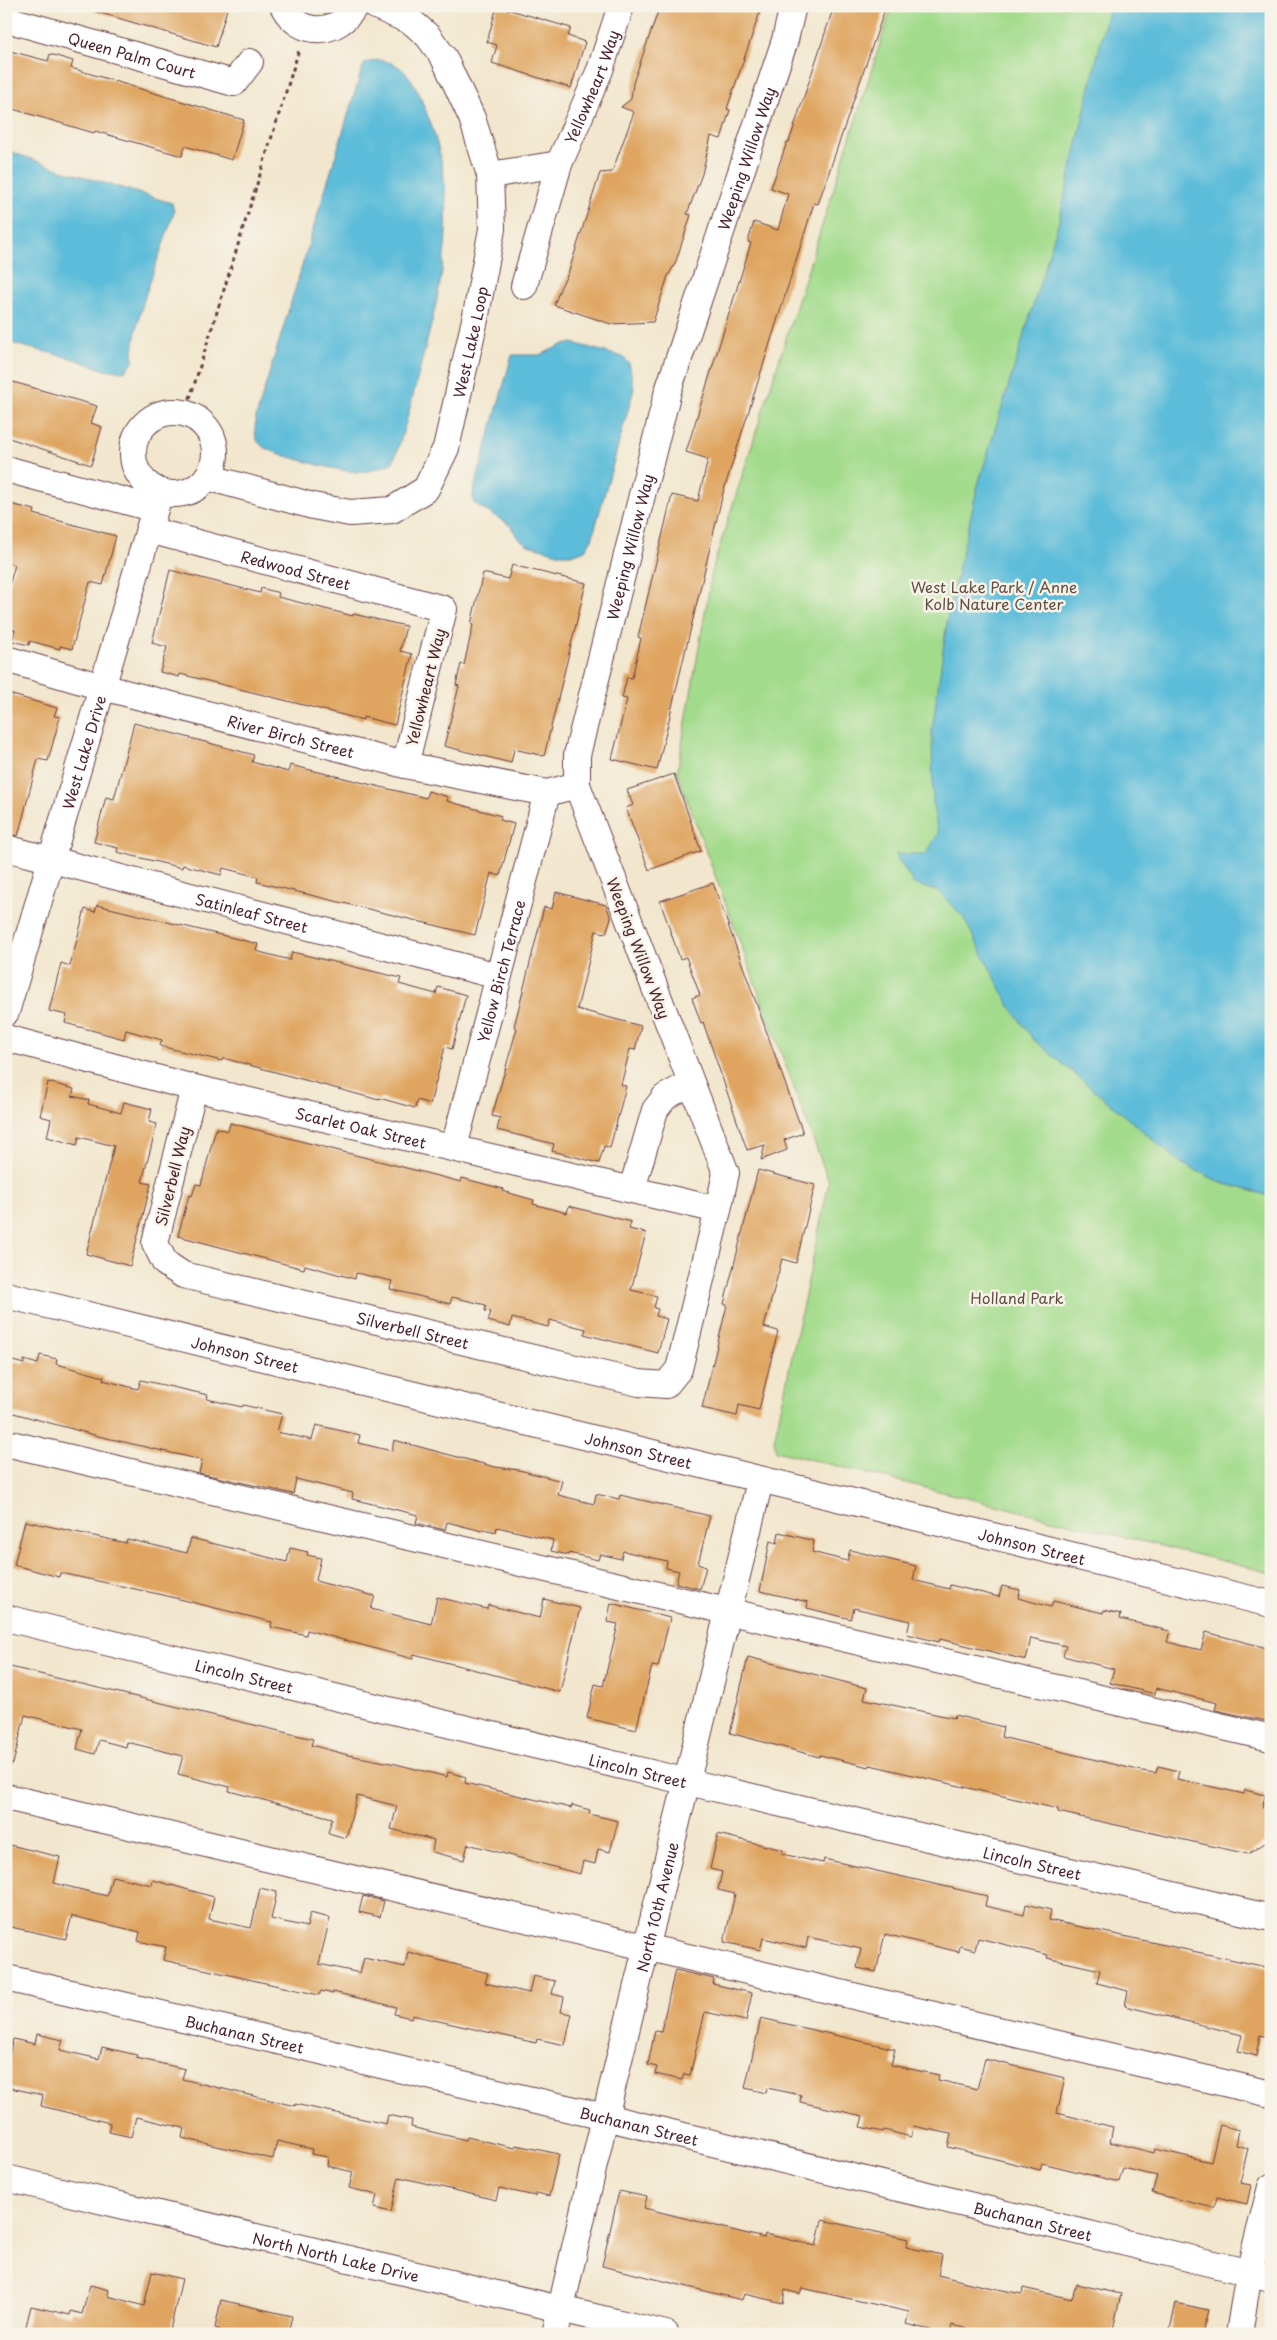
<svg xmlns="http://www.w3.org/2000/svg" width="1277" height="2340" viewBox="0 0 1277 2340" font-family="'Playpen Sans',sans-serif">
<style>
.green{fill:#a3db8c;stroke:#767d5c}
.water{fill:#5bbcd9;stroke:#526e82}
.building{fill:#dfa561}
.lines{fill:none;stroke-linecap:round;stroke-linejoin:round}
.minor-casing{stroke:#633d43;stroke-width:28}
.path{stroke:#633d43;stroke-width:3;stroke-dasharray:4 4;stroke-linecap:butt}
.minor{stroke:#fff;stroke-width:26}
.labels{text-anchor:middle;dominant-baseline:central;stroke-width:5;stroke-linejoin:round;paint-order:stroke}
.street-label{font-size:15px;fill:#4a1f2b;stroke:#f7f3e8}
.park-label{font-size:15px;fill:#604e43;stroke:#f7f3e8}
</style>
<rect width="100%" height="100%" fill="#f7f3e8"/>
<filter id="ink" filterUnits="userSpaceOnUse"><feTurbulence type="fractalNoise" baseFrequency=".02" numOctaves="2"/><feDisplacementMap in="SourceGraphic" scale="10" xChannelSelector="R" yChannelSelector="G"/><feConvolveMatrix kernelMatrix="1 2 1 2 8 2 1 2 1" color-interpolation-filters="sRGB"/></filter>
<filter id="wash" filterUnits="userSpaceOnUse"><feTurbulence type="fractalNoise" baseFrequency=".0096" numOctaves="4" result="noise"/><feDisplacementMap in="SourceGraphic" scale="20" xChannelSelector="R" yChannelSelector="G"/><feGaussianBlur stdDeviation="1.12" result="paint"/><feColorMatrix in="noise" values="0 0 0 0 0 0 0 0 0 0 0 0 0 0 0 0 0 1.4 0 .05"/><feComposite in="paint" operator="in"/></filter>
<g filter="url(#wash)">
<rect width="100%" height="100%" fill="#f2e7ce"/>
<polygon class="green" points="892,6 1271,6 1181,1163 1222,1183 1271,1196 1271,1573 776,1451 774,1441 829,1182 677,773 713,567"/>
<g class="water">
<polygon points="1109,6 1271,6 1271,1196 1222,1183 1181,1163 1034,1040 1011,1008 963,917 939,892 914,884 895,854 926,854 938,834 933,805 932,731 948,614 978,485 1059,221"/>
<path d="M379,60C408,64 415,84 425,109C462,197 445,275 421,364C413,397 405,430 393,462C382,468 373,471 360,472C345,473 274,455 262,446C253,439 255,428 256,417L362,69L365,63Z"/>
<path d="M6,150L65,171L172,203L174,212C161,255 132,318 133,362L125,371L105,370L74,359L6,342Z"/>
<polygon points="573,343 623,357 629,363 634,389 592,539 585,550 575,554 562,554 528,545 517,537 510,525 478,506 473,502 473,493 512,355 540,355 562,345"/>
</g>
<g id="blocks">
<g class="building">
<polygon points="95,6 216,6 227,9 216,47 94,11"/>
<polygon points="497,6 571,28 568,36 585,42 571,88 492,63 497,45 487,42"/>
<polygon points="660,6 762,6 727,109 730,110 721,139 711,136 702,174 687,214 691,215 675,264 668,276 653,322 611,324 554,305 561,286 568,274 600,173 612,172 634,112 621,107 631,99 633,83"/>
<polygon points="834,6 886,6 818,204 814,203 723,493 657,770 612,759 627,699 622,698 627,677 632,678 641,638 638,637 672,495 698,501 708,459 686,452 751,243 748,242 754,222 778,230 788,194 771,188 787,142 789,142"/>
<polygon points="6,50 48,61 50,54 73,61 71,68 244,120 232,160 185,146 182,156 95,131 94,133 6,107"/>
<polygon points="6,380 97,406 91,423 102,427 91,465 6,437"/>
<polygon points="6,503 35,510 34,514 116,536 103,585 90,582 72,649 60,646 60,649 30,641 29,645 12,641 15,630 6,628 6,596 15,565 6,562"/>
<polygon points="512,565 586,583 544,756 514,749 511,763 444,746 459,686 456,685 461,664 464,665 473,625 471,624 483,573 508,579"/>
<polygon points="170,570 260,593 261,588 279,593 278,597 353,616 353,614 406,626 400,651 412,654 395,725 363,717 363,720 180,674 179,677 160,672 167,647 152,643"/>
<polygon points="6,693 57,708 54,716 60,717 48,761 38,759 18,836 6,833"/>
<polygon points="134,723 254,755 252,762 288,772 290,765 426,798 428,791 448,797 447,801 501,816 500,820 514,824 500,876 491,873 475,935 257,882 258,877 223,868 221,875 183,865 182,868 117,852 118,848 94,842 106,797 114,799"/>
<polygon points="674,774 701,851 649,870 626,808 633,805 627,790"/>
<polygon points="713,883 803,1133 784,1140 787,1150 761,1160 765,1145 747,1150 703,1022 701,1023 692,998 700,995 686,957 680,959 660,901"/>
<polygon points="556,892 606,905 611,918 606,933 596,931 577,1009 641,1026 635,1050 630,1049 621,1085 626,1086 610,1148 604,1146 599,1163 552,1151 554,1144 497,1130 500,1118 492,1116 517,1028 514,1027 544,907 552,909"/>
<polygon points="97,905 258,944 256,951 290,960 292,952 401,978 399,984 436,994 438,987 466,995 452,1049 445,1047 430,1104 417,1100 415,1108 379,1098 379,1100 223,1058 222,1061 160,1046 162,1040 126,1030 124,1039 65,1023 67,1015 49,1011 61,963 70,966 85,909 95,912"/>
<polygon points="48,1082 74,1089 72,1096 89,1100 88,1104 121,1113 124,1102 152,1109 149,1122 157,1124 142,1182 151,1184 130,1266 86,1254 114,1146 79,1137 77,1145 47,1137 51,1119 40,1116"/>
<polygon points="230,1123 461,1182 462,1178 503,1189 502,1191 534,1200 533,1204 567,1213 569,1206 631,1222 629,1229 646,1233 631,1290 657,1296 654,1308 658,1309 656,1316 667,1319 658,1353 584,1334 586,1329 550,1320 548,1327 512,1318 510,1327 488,1321 491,1312 485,1311 486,1305 452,1297 450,1304 390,1289 392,1281 356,1273 355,1279 305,1265 304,1269 178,1236 189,1195 192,1196 196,1184 201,1185 216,1128 228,1131"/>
<polygon points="758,1170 815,1185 796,1263 782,1259 764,1327 778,1331 759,1410 739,1405 737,1416 702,1408 727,1305 724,1304"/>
<polygon points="40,1355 57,1359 56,1364 104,1377 103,1380 138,1389 141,1380 208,1395 207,1399 242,1407 243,1405 282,1414 277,1432 312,1440 316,1425 360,1435 358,1443 392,1451 394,1440 495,1467 519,1470 562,1481 558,1495 594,1504 596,1494 619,1499 620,1495 710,1516 698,1564 706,1567 700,1589 676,1583 679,1571 666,1568 667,1561 623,1551 621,1559 600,1554 598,1560 569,1553 568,1555 551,1551 553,1540 497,1527 496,1532 483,1529 482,1531 447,1522 445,1530 416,1523 418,1515 352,1499 353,1493 296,1479 293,1494 199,1473 202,1460 98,1436 6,1411 6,1373 9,1360 24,1364 24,1360 38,1364"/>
<polygon points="25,1521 126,1543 127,1539 187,1553 191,1538 287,1562 290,1548 308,1552 307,1555 321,1558 316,1580 319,1582 375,1596 371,1609 431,1624 437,1597 487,1609 488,1605 540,1618 544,1599 580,1608 560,1692 414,1654 413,1659 307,1630 306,1635 271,1627 272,1622 163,1595 60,1573 59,1577 14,1565"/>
<polygon points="779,1532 814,1541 812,1552 847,1561 850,1550 916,1566 913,1580 949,1589 950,1585 999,1597 1002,1586 1020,1590 1018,1598 1051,1607 1053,1601 1103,1613 1104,1610 1121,1614 1120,1619 1170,1631 1167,1642 1201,1650 1206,1632 1271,1649 1271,1722 1215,1710 1217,1703 1156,1688 1155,1694 1110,1683 1114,1669 1063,1656 1066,1646 1031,1638 1026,1660 940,1639 939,1642 907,1634 910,1621 854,1608 851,1619 807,1608 808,1602 760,1591 770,1541 777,1543"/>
<polygon points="611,1603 670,1618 658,1667 652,1666 636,1730 587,1718 595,1684 603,1686 618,1624 607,1622"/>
<polygon points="748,1657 867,1688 864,1699 954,1718 955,1715 1003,1727 1001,1737 1142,1771 1156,1773 1158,1766 1179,1771 1177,1779 1244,1794 1245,1790 1265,1795 1262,1808 1271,1806 1271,1839 1248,1854 1089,1819 1058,1812 1058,1809 870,1765 869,1767 820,1755 819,1757 730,1733"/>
<polygon points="6,1666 313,1739 311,1745 348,1755 396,1764 447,1777 448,1772 466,1777 465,1783 571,1808 572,1805 590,1810 589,1814 618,1821 610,1852 598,1849 595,1864 583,1861 580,1874 468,1844 464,1860 432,1852 434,1840 391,1829 397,1806 357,1796 346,1838 328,1833 332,1818 229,1791 230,1787 178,1774 183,1756 127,1742 126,1747 99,1740 95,1754 77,1749 82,1729 25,1715 13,1764 6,1763"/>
<polygon points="718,1834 783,1850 782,1854 823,1863 824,1859 987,1896 985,1906 1024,1915 1026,1904 1051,1910 1049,1920 1271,1968 1271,2038 1260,2035 1256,2056 1238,2051 1242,2035 1125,2006 1128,1991 1097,1983 1100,1970 1047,1958 1048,1955 978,1938 975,1950 960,1946 959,1952 885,1934 876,1972 857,1968 861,1949 808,1937 806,1948 763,1938 760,1950 724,1942 735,1894 718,1890 722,1872 710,1869"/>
<polygon points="6,1844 60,1857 54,1883 107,1896 112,1876 152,1885 153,1880 214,1897 209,1919 251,1928 260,1888 277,1892 271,1919 307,1927 310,1913 330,1918 319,1964 360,1973 364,1958 405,1967 408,1952 488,1973 485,1983 529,1993 533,1976 555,1981 552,1994 564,1997 561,2012 572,2014 565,2045 537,2039 536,2043 412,2015 411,2018 394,2014 396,2007 333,1992 333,1994 321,1991 319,1995 163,1960 166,1947 138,1941 140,1932 72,1916 66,1939 6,1926"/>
<polygon points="363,1896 384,1901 380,1917 359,1912"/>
<polygon points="675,1970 714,1979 713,1984 752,1993 746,2021 705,2012 690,2075 684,2074 682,2080 655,2074 657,2067 648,2065 655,2030 661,2031"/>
<polygon points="761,2018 895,2049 891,2065 939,2075 938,2080 977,2089 985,2059 1065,2078 1057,2113 1113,2127 1110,2142 1154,2153 1155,2149 1211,2162 1220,2125 1239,2130 1236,2145 1248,2148 1240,2183 1251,2185 1247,2204 1217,2197 1214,2208 1152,2193 1157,2176 1123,2168 1119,2182 1042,2163 1040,2170 948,2147 951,2134 913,2126 911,2137 884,2130 883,2132 860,2127 863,2116 800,2102 801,2095 767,2088 766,2093 745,2088"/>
<polygon points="37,2034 63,2040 60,2050 99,2059 102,2047 137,2055 136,2058 185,2069 182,2079 295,2106 295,2104 386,2124 388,2115 412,2120 411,2127 466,2140 467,2137 515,2148 516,2145 559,2154 549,2196 536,2193 535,2196 499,2188 496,2200 399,2177 391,2212 374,2208 377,2195 349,2188 353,2172 327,2166 328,2157 311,2154 312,2149 277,2141 273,2159 182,2138 184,2128 136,2117 131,2137 109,2132 110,2123 41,2106 43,2095 6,2087 6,2066 13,2039 35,2044"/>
<polygon points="619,2191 647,2197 644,2208 764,2238 765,2234 816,2246 822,2220 908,2239 906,2247 942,2255 938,2275 974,2284 1022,2294 1023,2288 1072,2299 1076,2284 1121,2294 1112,2334 990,2334 952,2325 950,2334 946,2334 906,2324 909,2312 802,2288 800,2294 785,2290 783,2303 744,2294 742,2300 602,2266"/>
<polygon points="152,2272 182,2279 169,2334 24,2334 31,2306 70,2315 71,2311 82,2314 90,2285 109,2290 108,2296 144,2306"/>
<polygon points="221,2300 292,2316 288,2334 219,2334 220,2330 215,2328"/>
<polygon points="1176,2303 1208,2310 1202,2334 1169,2334"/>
</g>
</g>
</g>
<g filter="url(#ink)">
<use href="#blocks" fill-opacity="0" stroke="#633d43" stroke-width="1"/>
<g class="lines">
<g class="minor-casing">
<g id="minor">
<path d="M283,6C300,38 337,36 355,6"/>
<path id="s1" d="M6,19L234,83L250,62"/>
<polyline points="490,175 559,164"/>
<path id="s2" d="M524,286L559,164L600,70L621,6"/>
<circle cx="174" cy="453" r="41"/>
<polyline points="6,469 155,509"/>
<path id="s3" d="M207,477L313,506L350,513L392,510L426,489L446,448L476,315L492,229L490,175L472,118L444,58L428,36L412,22L376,6"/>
<path id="s4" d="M149,530L444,609L405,765"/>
<path id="s5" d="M6,659L102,687L405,765L547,793L577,785"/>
<path id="s6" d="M6,848L498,976"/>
<path id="s7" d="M6,1012L160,492"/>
<path id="s8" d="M6,1038L194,1088L718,1210"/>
<path id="s9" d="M194,1088L155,1243L165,1263L183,1275L639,1383L666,1385L679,1369L718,1210L726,1173L577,785V755L668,391L785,40L793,6"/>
<path id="s10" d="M454,1147L547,793"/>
<polyline points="632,1189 655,1110 665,1097 691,1083"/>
<path id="s11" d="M6,1295L1271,1604"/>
<polyline points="6,1443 1271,1738"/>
<path id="s12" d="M6,1618L688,1782L1271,1918"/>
<polyline points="6,1797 1271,2094"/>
<path id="s13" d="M6,1978L605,2117L1271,2278"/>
<path id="s14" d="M6,2178L666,2334"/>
<path id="s15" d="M555,2334L605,2117L760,1481"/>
<polyline points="1239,2334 1249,2272 1271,2187"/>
</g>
</g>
<polyline class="path" points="185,414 299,50"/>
<use href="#minor" class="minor"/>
</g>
</g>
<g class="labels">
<g class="street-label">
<text stroke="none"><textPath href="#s1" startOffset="131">Queen Palm Court</textPath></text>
<text stroke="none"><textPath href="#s2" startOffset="211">Yellowheart Way</textPath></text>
<text stroke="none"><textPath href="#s9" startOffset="1988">Weeping Willow Way</textPath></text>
<text stroke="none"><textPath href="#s3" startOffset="384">West Lake Loop</textPath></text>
<text stroke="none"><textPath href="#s9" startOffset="1582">Weeping Willow Way</textPath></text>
<text stroke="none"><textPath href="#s4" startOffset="152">Redwood Street</textPath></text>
<text transform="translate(425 687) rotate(-76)">Yellowheart Way</text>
<text stroke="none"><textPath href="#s5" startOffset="295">River Birch Street</textPath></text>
<text stroke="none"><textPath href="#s7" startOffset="271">West Lake Drive</textPath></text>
<text stroke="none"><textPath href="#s6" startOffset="254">Satinleaf Street</textPath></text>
<text transform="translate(639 948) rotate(69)">Weeping Willow Way</text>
<text stroke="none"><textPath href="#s10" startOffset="182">Yellow Birch Terrace</textPath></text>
<text stroke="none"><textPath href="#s8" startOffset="366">Scarlet Oak Street</textPath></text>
<text transform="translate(172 1176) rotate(-76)">Silverbell Way</text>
<text stroke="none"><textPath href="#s9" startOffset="440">Silverbell Street</textPath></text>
<text stroke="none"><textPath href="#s11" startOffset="246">Johnson Street</textPath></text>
<text stroke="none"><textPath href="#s11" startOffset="651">Johnson Street</textPath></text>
<text stroke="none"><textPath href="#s11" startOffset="1056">Johnson Street</textPath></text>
<text stroke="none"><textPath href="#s12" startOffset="245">Lincoln Street</textPath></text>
<text stroke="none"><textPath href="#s12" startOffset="650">Lincoln Street</textPath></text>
<text stroke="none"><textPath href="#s12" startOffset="1055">Lincoln Street</textPath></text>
<text stroke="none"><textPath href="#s15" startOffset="439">North 10th Avenue</textPath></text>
<text stroke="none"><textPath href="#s13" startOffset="245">Buchanan Street</textPath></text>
<text stroke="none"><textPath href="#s13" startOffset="650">Buchanan Street</textPath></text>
<text stroke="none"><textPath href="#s13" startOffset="1055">Buchanan Street</textPath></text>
<text stroke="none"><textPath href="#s14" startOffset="339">North North Lake Drive</textPath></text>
</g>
<g class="park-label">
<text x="994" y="586">West Lake Park / Anne<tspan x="994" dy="17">Kolb Nature Center</tspan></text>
<text x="1017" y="1297">Holland Park</text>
</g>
</g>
<rect width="1277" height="2340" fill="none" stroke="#f7f3e8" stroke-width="25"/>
</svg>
